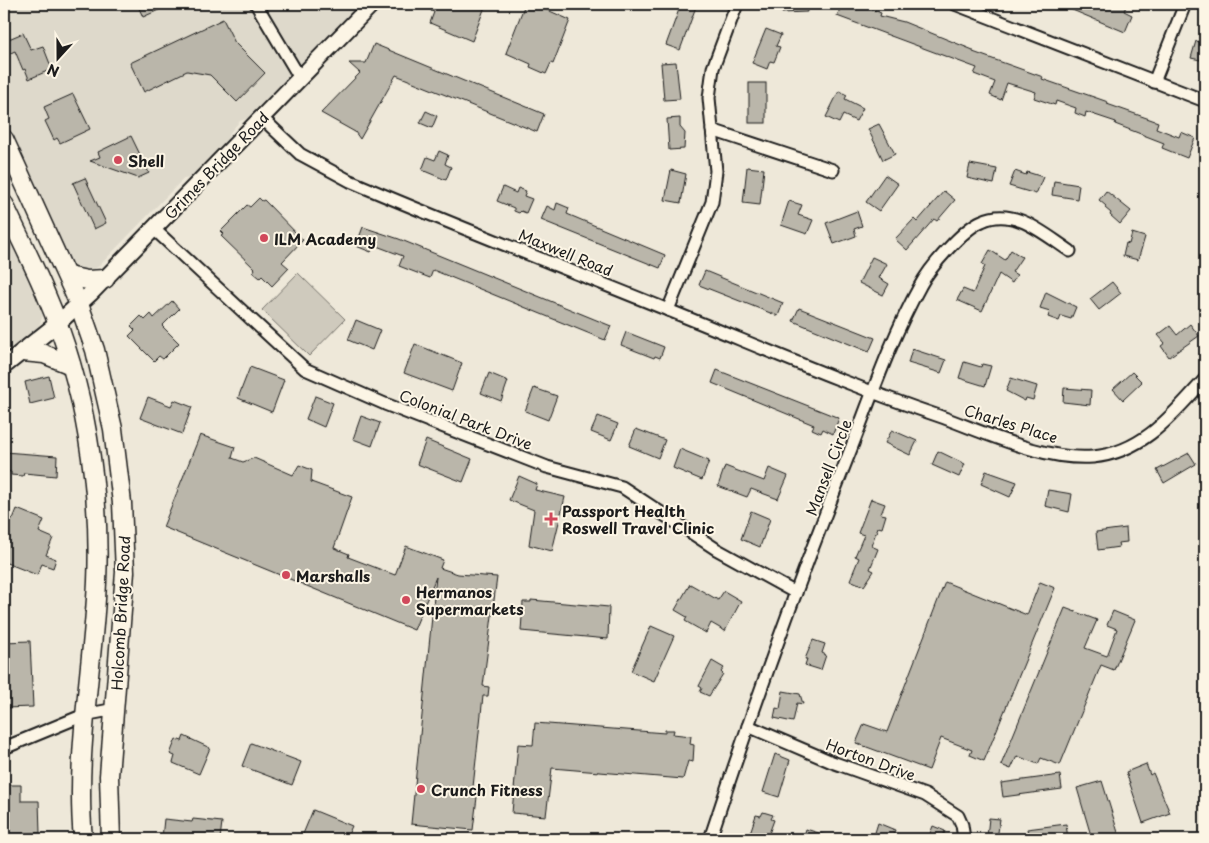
<svg xmlns="http://www.w3.org/2000/svg" width="1209" height="843" viewBox="0 0 1209 843" font-family="'Playpen Sans',sans-serif">
<style>
.built{fill:#ded9cb}
.green{fill:#cfcabd;stroke:#76736c}
.building{fill:#bab6aa;stroke:#1c1c1c}
.lines{fill:none;stroke-linecap:round;stroke-linejoin:round}
.street-casing{stroke:#1c1c1c;stroke-width:15}
.secondary-casing{stroke:#1c1c1c;stroke-width:19}
.primary-casing{stroke:#1c1c1c;stroke-width:21}
.street{stroke:#fcf5e5;stroke-width:11}
.secondary{stroke:#fcf5e5;stroke-width:15}
.primary{stroke:#fcf5e5;stroke-width:18}
.poi-dot{fill:#d1495b;stroke:#fcf5e5;stroke-width:2}
.labels{text-anchor:middle;dominant-baseline:central;stroke-width:4;stroke-linejoin:round;paint-order:stroke}
.poi-label{font-size:15px;font-weight:bold;fill:#1c1c1c;stroke:#fcf5e5;text-anchor:start}
.street-label{font-size:15px;fill:#1c1c1c;stroke:#fcf5e5}
</style>
<rect width="100%" height="100%" fill="#eee8d9"/>
<filter id="ink" filterUnits="userSpaceOnUse"><feTurbulence type="fractalNoise" baseFrequency=".02" numOctaves="2"/><feDisplacementMap in="SourceGraphic" scale="10" xChannelSelector="R" yChannelSelector="G"/><feConvolveMatrix kernelMatrix="1 2 1 2 8 2 1 2 1" color-interpolation-filters="sRGB"/></filter>
<g filter="url(#ink)">
<g class="built">
<polygon points="4,4 361,4 251,117 240,121 231,131 227,140 191,178 183,179 99,266 88,273 74,268 4,117"/>
<polygon points="4,226 43,315 39,326 4,353"/>
</g>
<polygon class="green" points="298,273 345,319 309,356 262,310"/>
<g class="building">
<polygon points="137,4 172,4 143,17"/>
<polygon points="434,4 486,4 472,41 430,23 434,12 431,11"/>
<polygon points="525,4 534,4 570,20 553,64 551,63 546,74 530,67 531,64 506,53"/>
<polygon points="681,4 697,4 680,50 666,45"/>
<polygon points="781,4 806,4 807,12 782,13"/>
<polygon points="842,4 854,4 865,7 881,13 880,16 904,22 973,50 973,52 1043,77 1042,79 1108,102 1107,104 1158,122 1156,128 1179,137 1181,132 1195,138 1187,158 1162,148 1164,143 1115,124 1116,122 1086,112 1085,117 1075,113 1076,108 1056,101 1055,105 1034,98 1036,92 1007,83 1001,100 990,95 995,82 974,74 977,68 837,16"/>
<polygon points="1058,4 1127,4 1124,11 1132,15 1125,32"/>
<polygon points="223,19 235,43 265,73 237,102 210,75 187,71 144,92 130,63"/>
<polygon points="766,29 781,35 776,46 780,47 774,62 770,61 767,69 752,63"/>
<polygon points="23,33 31,50 43,46 52,69 29,79 25,69 23,70 15,51 4,56 4,41"/>
<polygon points="1196,41 1205,43 1205,61 1191,58"/>
<polygon points="374,44 544,114 537,132 396,75 360,139 355,132 321,113 360,73 349,63 366,63"/>
<polygon points="676,62 680,99 664,100 661,63"/>
<rect x="749" y="83" width="17" height="40"/>
<polygon points="839,91 847,95 845,99 863,108 856,121 843,115 839,123 826,117"/>
<polygon points="73,94 90,129 60,143 57,138 54,140 45,121 49,119 44,107"/>
<polygon points="426,111 437,116 432,128 420,123"/>
<polygon points="680,118 680,127 685,133 684,149 669,150 667,119"/>
<polygon points="879,124 895,154 883,160 868,129"/>
<polygon points="131,136 149,173 138,178 90,161 100,157 98,152"/>
<polygon points="439,151 448,155 445,164 451,167 446,180 422,170 427,157 435,160"/>
<polygon points="970,164 997,169 994,184 967,178"/>
<polygon points="747,167 764,169 760,205 743,203"/>
<polygon points="671,170 686,174 681,203 665,200"/>
<polygon points="1015,171 1026,175 1027,172 1043,177 1036,194 1009,186"/>
<polygon points="885,175 898,184 879,211 866,202"/>
<polygon points="85,178 106,223 94,229 73,183"/>
<polygon points="1054,181 1079,185 1077,199 1052,195"/>
<polygon points="503,187 516,193 518,188 526,191 524,196 532,199 526,213 521,211 519,213 514,211 514,208 497,201"/>
<polygon points="944,191 955,200 937,221 934,219 907,250 895,239 914,219 917,222"/>
<polygon points="1106,191 1131,211 1120,224 1110,215 1111,213 1105,208 1106,206 1099,200"/>
<polygon points="259,198 262,201 264,200 303,240 282,262 289,268 272,286 262,276 260,278 253,272 255,269 221,236 224,234 221,231 247,205 250,207"/>
<polygon points="789,201 802,205 798,215 813,220 807,234 781,225"/>
<polygon points="557,203 569,208 567,214 665,255 660,268 541,220 547,206 555,210"/>
<polygon points="857,211 862,226 854,229 856,236 834,244 826,223"/>
<polygon points="363,227 399,239 611,326 605,340 433,270 430,278 399,266 403,256 374,245 371,252 356,246"/>
<polygon points="1132,233 1145,237 1138,260 1123,256 1126,243 1129,244"/>
<polygon points="990,250 1005,260 1011,250 1022,257 1012,272 1017,275 1012,283 999,274 982,311 957,300 963,289 973,293 985,266 982,264"/>
<polygon points="872,257 887,264 879,278 889,284 883,295 859,283"/>
<polygon points="705,271 783,303 778,316 699,285"/>
<polygon points="1112,282 1121,293 1099,310 1090,299"/>
<polygon points="1046,292 1076,307 1071,319 1061,316 1059,321 1048,317 1050,311 1040,308"/>
<polygon points="172,301 179,309 162,326 179,343 163,359 159,356 154,361 129,336 135,330 131,326 141,316 145,320 151,314 154,318"/>
<polygon points="799,308 875,338 869,352 793,321"/>
<polygon points="356,320 380,330 372,350 348,340"/>
<polygon points="1190,324 1199,336 1169,357 1161,346 1165,343 1158,335 1170,326 1177,335"/>
<polygon points="626,332 664,347 660,358 655,356 654,358 621,345"/>
<polygon points="415,344 462,363 452,391 404,373"/>
<polygon points="912,349 946,360 941,373 908,363"/>
<polygon points="964,362 981,367 982,364 991,366 985,386 959,378"/>
<polygon points="250,367 284,380 272,412 238,398"/>
<polygon points="717,370 839,418 833,434 823,429 821,433 812,429 814,425 712,383"/>
<polygon points="1132,372 1142,382 1123,400 1113,389"/>
<polygon points="489,373 508,381 501,401 481,393"/>
<polygon points="49,376 54,398 30,404 25,382"/>
<polygon points="1011,378 1037,386 1033,400 1026,398 1025,401 1006,391"/>
<polygon points="534,388 557,396 548,420 525,411"/>
<polygon points="1064,388 1091,390 1090,405 1063,402"/>
<polygon points="315,396 333,403 324,427 306,419"/>
<polygon points="148,397 171,406 174,400 192,407 182,434 140,418"/>
<polygon points="361,416 380,423 372,446 353,439"/>
<polygon points="598,416 618,424 611,440 591,432"/>
<polygon points="636,429 665,440 658,458 629,446"/>
<polygon points="892,430 917,441 910,455 885,443"/>
<polygon points="200,435 235,447 232,458 243,462 254,458 293,475 299,465 312,470 311,482 352,497 334,548 349,554 348,557 395,575 406,546 443,560 440,568 458,574 497,577 483,686 489,687 488,696 483,696 472,796 477,797 473,830 411,824 436,577 414,630 163,527"/>
<polygon points="426,440 472,459 463,482 417,464"/>
<polygon points="680,449 709,461 702,480 673,468"/>
<polygon points="938,451 965,464 959,477 932,465"/>
<polygon points="4,452 57,456 56,476 24,473 23,476 11,475 11,472 4,471"/>
<polygon points="1189,453 1196,464 1164,483 1157,470"/>
<polygon points="725,466 764,481 769,468 788,476 778,499 751,489 747,497 718,486"/>
<polygon points="986,471 1017,482 1010,497 981,484"/>
<polygon points="519,476 537,484 535,490 565,497 552,551 529,545 534,510 509,500"/>
<polygon points="1048,490 1072,494 1069,512 1045,506"/>
<polygon points="871,499 885,504 881,514 886,515 882,528 878,527 871,546 878,549 870,569 874,571 864,586 850,580 859,558 855,556 864,535 858,533"/>
<polygon points="17,509 44,520 39,532 53,538 46,555 56,559 53,568 42,564 37,575 4,562 4,516 13,519"/>
<polygon points="751,511 770,519 760,547 741,539"/>
<polygon points="1126,528 1127,542 1118,543 1119,547 1098,550 1096,532"/>
<polygon points="945,582 1027,615 1040,582 1055,588 984,761 970,755 972,750 941,738 929,770 856,743 864,724 887,732"/>
<polygon points="690,584 718,600 724,591 741,601 725,631 711,623 706,633 685,621 687,617 675,610"/>
<polygon points="531,600 609,607 608,639 521,631 523,602 531,602"/>
<polygon points="1065,608 1097,620 1085,648 1107,656 1117,629 1107,625 1113,611 1135,620 1114,670 1101,665 1060,765 1041,758 1038,764 1017,756 1011,769 1001,765"/>
<polygon points="651,626 674,636 654,681 631,671"/>
<polygon points="813,640 825,644 822,653 826,655 821,670 805,665 807,659 805,659"/>
<polygon points="30,641 33,707 4,708 4,642"/>
<polygon points="712,661 724,668 721,672 723,674 709,696 700,692 702,688 699,686"/>
<polygon points="783,691 800,694 803,704 797,703 793,722 774,718 776,708 780,709"/>
<polygon points="535,723 665,733 665,730 674,730 673,734 691,736 690,744 694,745 693,762 688,761 683,779 552,768 546,816 512,813 518,744 533,745"/>
<polygon points="184,736 210,748 199,774 173,763 175,756 170,754 176,739 182,741"/>
<polygon points="251,743 301,762 292,785 242,766"/>
<polygon points="775,754 790,760 779,797 763,792"/>
<polygon points="1146,764 1150,775 1153,773 1170,813 1143,823 1126,772"/>
<polygon points="1060,775 1062,789 1003,797 1001,783"/>
<polygon points="1102,781 1120,839 1092,839 1077,788"/>
<polygon points="4,785 21,785 21,801 39,801 40,833 4,834"/>
<polygon points="313,810 352,826 346,839 301,839"/>
<polygon points="763,812 773,815 771,819 774,820 767,839 748,839 756,815 761,816"/>
<polygon points="989,818 1000,819 997,839 987,837"/>
<polygon points="164,819 192,822 193,819 222,822 220,839 162,838"/>
<polygon points="878,823 895,830 892,839 873,839"/>
<polygon points="1066,824 1068,839 1029,839 1027,829"/>
<polygon points="933,826 945,831 942,839 928,839"/>
<polygon points="806,829 831,837 831,839 803,839"/>
</g>
<g class="lines">
<g class="street-casing">
<g id="street">
<polyline points="256,4 300,78"/>
<polyline points="955,4 1205,101"/>
<polyline points="1154,82 1185,4"/>
<path d="M261,117L300,154L350,181C455,226 562,267 668,310C758,346 847,385 939,416C984,432 1044,461 1093,457C1144,452 1173,414 1205,379"/>
<polyline points="712,130 833,170"/>
<polyline points="154,229 305,369 385,404 547,467 622,487 716,549 796,593"/>
<polyline points="668,310 712,202 716,171 709,98 713,68 737,4"/>
<polyline points="748,726 832,762 925,795 958,816 962,825 964,839"/>
<polyline points="4,748 84,715 115,709"/>
<path d="M710,839C752,711 797,585 847,459C870,401 890,340 920,286C930,267 963,229 982,221C1014,206 1044,234 1070,251"/>
</g>
</g>
<g class="secondary-casing">
<polyline id="secondary" points="4,366 57,324 91,293 372,4"/>
</g>
<g class="primary-casing">
<g id="primary">
<polyline points="4,139 79,304 95,350 113,429 122,503 125,572 109,776 111,839"/>
<path d="M4,204C18,235 34,265 47,297C85,385 101,487 97,582C93,668 75,753 83,839"/>
<polyline points="68,276 87,280 105,279"/>
<polyline points="23,352 44,354 71,365"/>
</g>
</g>
<use href="#street" class="street"/>
<use href="#secondary" class="secondary"/>
<use href="#primary" class="primary"/>
</g>
</g>
<g class="poi-dot">
<circle cx="118" cy="160" r="5"/>
<circle cx="264" cy="238" r="5"/>
<path d="M548.5 511.5h5v5h5v5h-5v5h-5v-5h-5v-5h5z"/>
<circle cx="286" cy="575" r="5"/>
<circle cx="406" cy="600" r="5"/>
<circle cx="421" cy="789" r="5"/>
</g>
<g class="labels">
<g class="poi-label">
<text x="128" y="160">Shell</text>
<text x="274" y="238">ILM Academy</text>
<text x="562" y="510">Passport Health<tspan x="562" dy="17">Roswell Travel Clinic</tspan></text>
<text x="296" y="575">Marshalls</text>
<text x="416" y="591">Hermanos<tspan x="416" dy="17">Supermarkets</tspan></text>
<text x="431" y="789">Crunch Fitness</text>
</g>
<g class="street-label">
<text transform="translate(216 165) rotate(-46)">Grimes Bridge Road</text>
<text transform="translate(566 252) rotate(22)">Maxwell Road</text>
<text transform="translate(466 419) rotate(21)">Colonial Park Drive</text>
<text transform="translate(1011 423) rotate(17)">Charles Place</text>
<text transform="translate(828 467) rotate(-69)">Mansell Circle</text>
<text transform="translate(120 613) rotate(-87)">Holcomb Bridge Road</text>
<text transform="translate(871 759) rotate(20)">Horton Drive</text>
</g>
</g>
<rect width="1209" height="843" fill="none" stroke="#fcf5e5" stroke-width="20"/>
<rect x="10" y="10" width="1189" height="823" fill="none" stroke="#1c1c1c" stroke-width="2" filter="url(#ink)"/>
<g transform="translate(58 58) rotate(201)" stroke="#fcf5e5" stroke-width="4" paint-order="stroke">
<path d="M0-4L9 19L0 12L-9 19Z" fill="#1c1c1c"/>
<text y="-8" font-size="14" font-weight="bold" text-anchor="middle" fill="#1c1c1c">N</text>
</g>
</svg>
